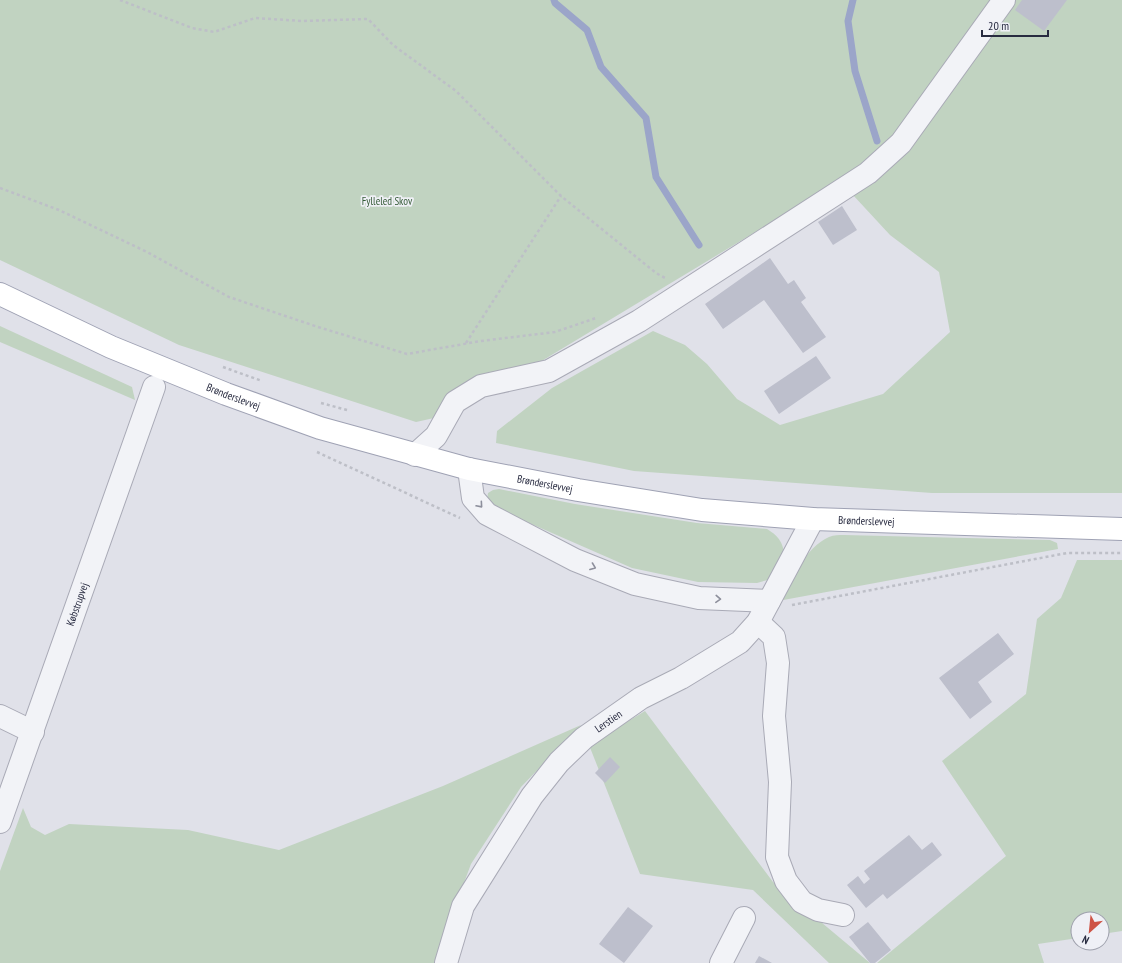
<svg xmlns="http://www.w3.org/2000/svg" width="1122" height="963" viewBox="0 0 1122 963" font-family="'PT Sans Narrow',sans-serif">
<style>
.green{fill:#c1d3c1}
.lines{fill:none;stroke-linecap:round;stroke-linejoin:round}
.stream{stroke:#9ba5c9;stroke-width:7}
.building{fill:#bdbfcc}
.minor-casing{stroke:#a9aab6;stroke-width:24}
.major-casing{stroke:#9fa2b4;stroke-width:24}
.path{stroke:#bdbfc7;stroke-width:2.5;stroke-dasharray:3 3;stroke-linecap:butt}
.minor{stroke:#f2f3f7;stroke-width:22}
.major{stroke:#fff;stroke-width:22}
.oneway{stroke:#8d8f9c}
.labels{text-anchor:middle;dominant-baseline:central;stroke-width:3.5;stroke-linejoin:round;paint-order:stroke}
.park-label{font-size:11px;fill:#365c38;stroke:#eff0f6}
.street-label{font-size:11px;fill:#282b40;stroke:#eff0f6}
</style>
<rect width="100%" height="100%" fill="#e0e1e9"/>
<g class="green">
<polygon points="0,0 1122,0 1122,493 932,493 634,471 496,443 497,431 552,388 653,331 685,345 707,364 737,399 780,425 883,394 950,332 939,272 890,235 840,181 540,362 447,396 434,418 416,422 179,345 0,260"/>
<polygon points="0,326 132,387 135,400 0,342"/>
<path d="M499,489L575,504L697,523L767,529C780,537 783,543 785,558L771,579L757,583L698,582L632,568L490,506L487,500L488,493L493,490Z"/>
<path d="M844,535L1050,540L1057,543L1058,549L778,601C792,579 805,548 829,537C834,535 839,535 844,535Z"/>
<polygon points="1077,560 1122,560 1122,931 1102,934 1102,919 1078,919 1078,938 1038,944 1044,963 877,963 1006,856 942,761 1026,694 1037,619 1061,598"/>
<polygon points="645,711 773,882 870,963 829,963 753,890 640,874 589,745"/>
<polygon points="581,725 521,787 471,864 434,963 0,963 0,871 23,808 31,827 45,835 69,824 188,830 279,850 443,786"/>
</g>
<g class="lines">
<g class="stream">
<polyline points="554,0 555,3 587,30 601,67 646,118 656,177 699,245"/>
<polyline points="853,0 848,21 855,71 877,141"/>
</g>
</g>
<g class="building">
<polygon points="1022,0 1067,0 1044,31 1015,10"/>
<polygon points="842,206 857,230 833,245 818,222"/>
<polygon points="770,258 788,284 794,280 806,298 801,302 826,337 803,353 764,300 723,329 705,304"/>
<polygon points="816,356 831,378 779,414 764,391"/>
<polygon points="998,633 1014,654 978,682 992,702 970,719 939,678"/>
<polygon points="610,757 620,767 605,783 595,773"/>
<polygon points="909,835 922,850 932,842 942,855 887,899 883,894 866,908 847,885 858,876 864,884 870,879 864,871"/>
<polygon points="628,907 653,926 624,963 599,944"/>
<polygon points="868,922 891,950 875,963 870,963 849,937"/>
<polygon points="759,956 772,963 755,963"/>
</g>
<g class="lines">
<g class="minor-casing">
<g id="minor">
<polyline points="415,455 436,436 455,402 481,386 549,371 639,321 868,173 901,143 1004,0"/>
<polyline points="469,469 473,498 487,514 575,560 635,584 699,598 769,601"/>
<polyline points="758,622 774,637 778,663 774,716 780,782 777,857 786,881 802,902 818,910 843,915"/>
<polyline points="0,716 33,732"/>
<path id="s1" d="M0,822L154,387"/>
<path id="s2" d="M446,963L463,906L532,796L559,762L584,738L641,698L681,678L740,642L758,622L813,519"/>
<polyline points="721,963 744,918"/>
</g>
</g>
<g class="major-casing">
<g id="major">
<path id="s3" d="M0,294L111,347L226,394L320,428L469,469L578,490L702,510L813,519L1122,529"/>
</g>
</g>
<g class="path">
<polyline points="120,0 192,28 214,32 255,18 302,21 368,19 393,45 456,91 561,196 656,273 665,278"/>
<polyline points="0,188 59,210 147,252 229,297 318,327 407,354 481,341 555,332 596,318"/>
<polyline points="466,343 561,196"/>
<polyline points="223,367 262,381"/>
<polyline points="321,403 347,410"/>
<polyline points="317,452 460,518"/>
<polyline points="792,605 1067,553 1122,553"/>
</g>
<use href="#minor" class="minor"/>
<use href="#major" class="major"/>
</g>
<defs><path id="oneway-chevron" d="M-2-3.5L2.5 0L-2 3.5" fill="none" stroke-width="1.6" stroke-linecap="round" stroke-linejoin="round"/></defs>
<g class="oneway">
<use href="#oneway-chevron" transform="translate(480 505) rotate(49)"/>
<use href="#oneway-chevron" transform="translate(593 567) rotate(21)"/>
<use href="#oneway-chevron" transform="translate(718 599) rotate(3)"/>
</g>
<g class="labels">
<g class="park-label">
<text x="387" y="201">Fylleled Skov</text>
</g>
<g class="street-label">
<text stroke="none"><textPath href="#s3" startOffset="255">Brønderslevvej</textPath></text>
<text stroke="none"><textPath href="#s3" startOffset="579">Brønderslevvej</textPath></text>
<text stroke="none"><textPath href="#s3" startOffset="903">Brønderslevvej</textPath></text>
<text stroke="none"><textPath href="#s1" startOffset="231">Købstrupvej</textPath></text>
<text stroke="none"><textPath href="#s2" startOffset="297">Lerstien</textPath></text>
</g>
</g>
<g transform="translate(1090 931) rotate(207)"><circle r="19" fill="#eff0f6" stroke="#9fa1ad"/>
<path d="M0-3L7 15L0 10L-7 15Z" fill="#ce5345"/>
<text y="-6" font-size="11" font-weight="bold" text-anchor="middle" fill="#282b40">N</text>
</g>
<path d="M982 30v6h66v-6" fill="none" stroke="#282b40" stroke-width="2"/>
<text x="988" y="30" font-size="12" fill="#282b40" stroke="#eff0f6" stroke-width="3" paint-order="stroke">20 m</text>
</svg>
